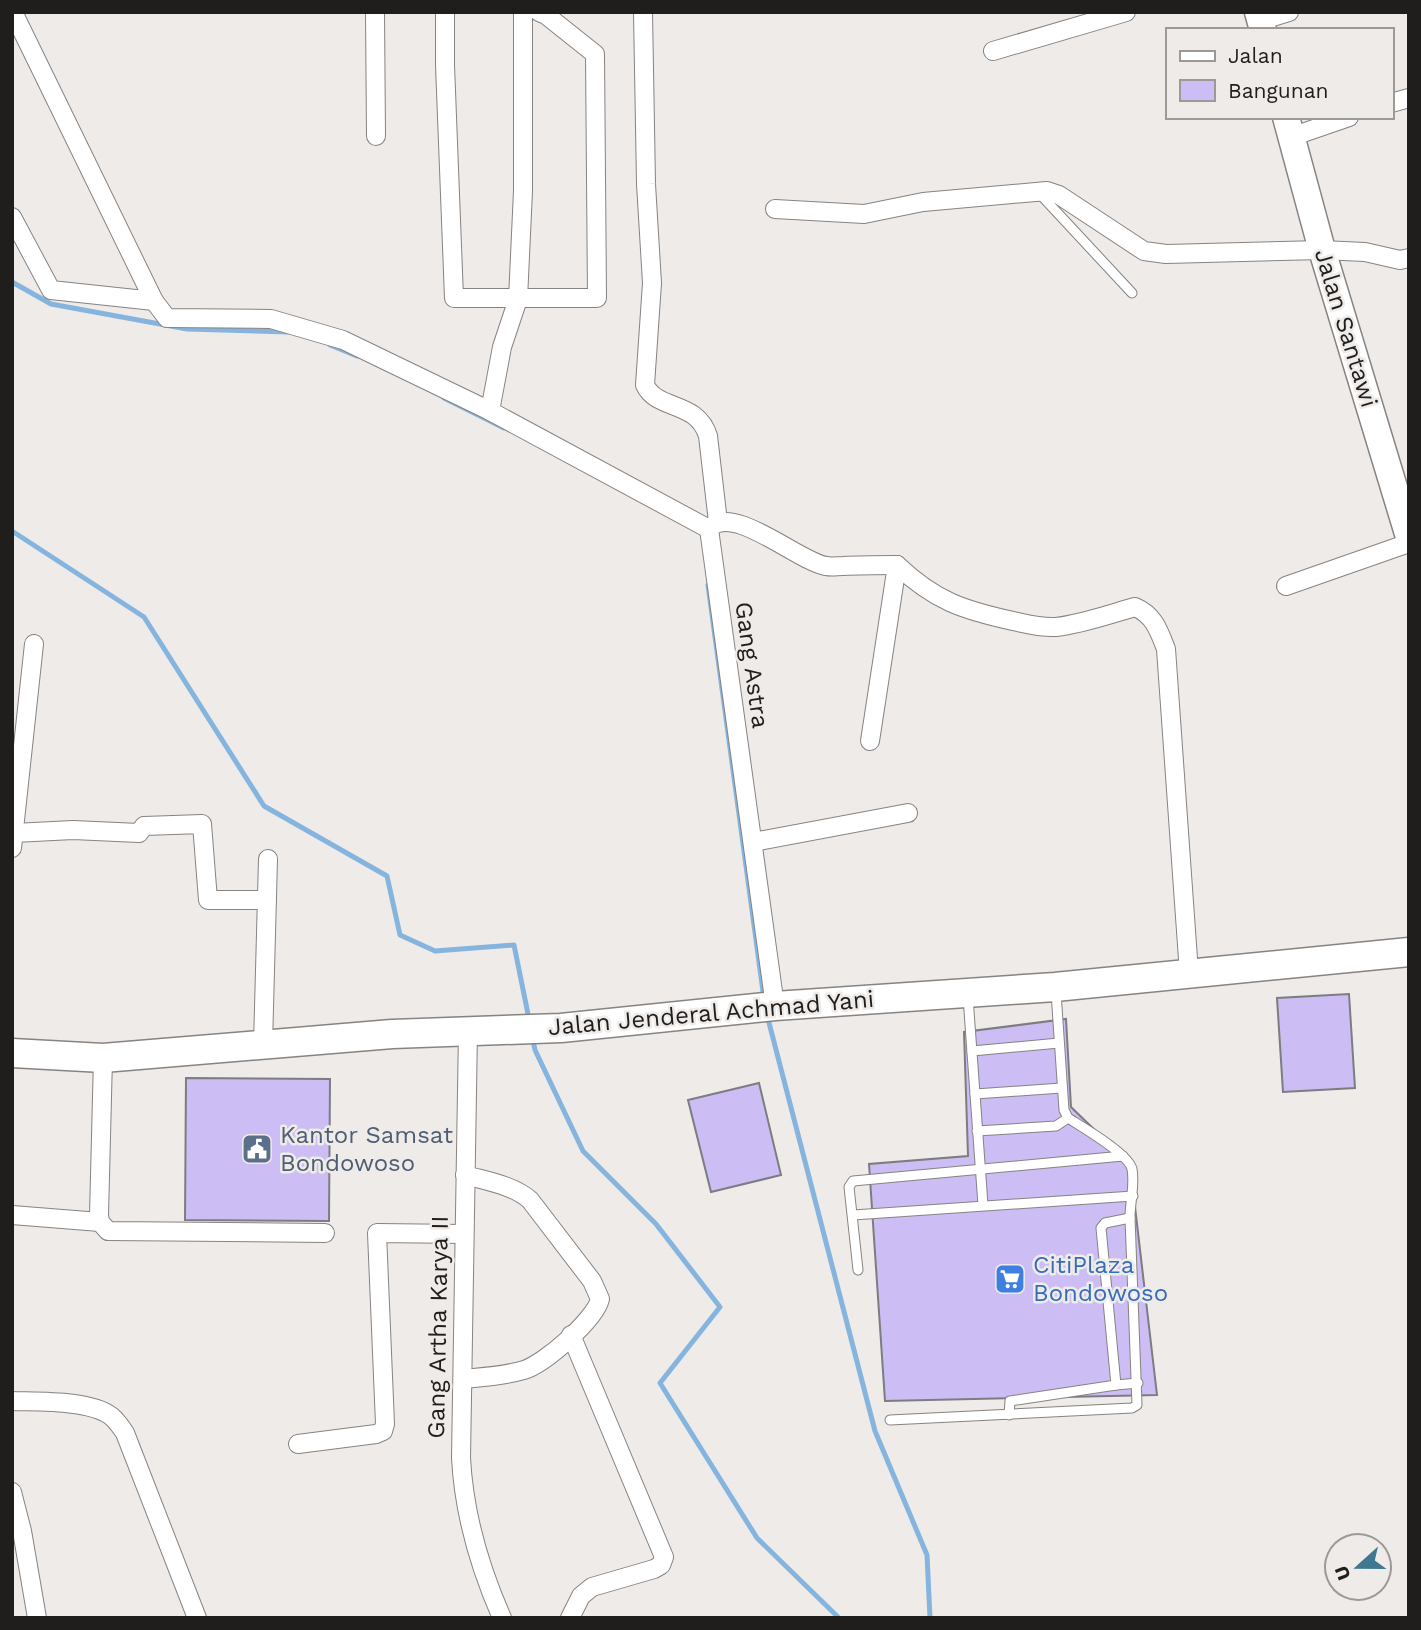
<svg xmlns="http://www.w3.org/2000/svg" width="1421" height="1630" viewBox="0 0 1421 1630" font-family="'Work Sans',sans-serif">
<style>
.lines{fill:none;stroke-linecap:round;stroke-linejoin:round}
.stream{stroke:#85b5de;stroke-width:5}
.building{fill:#ccbdf4;stroke:#7d7c80;stroke-width:2}
.lane-casing{stroke:#878381;stroke-width:11}
.street-casing{stroke:#878381;stroke-width:20}
.secondary-casing{stroke:#878381;stroke-width:29}
.primary-casing{stroke:#878381;stroke-width:31}
.lane{stroke:#fff;stroke-width:9}
.street{stroke:#fff;stroke-width:18}
.secondary{stroke:#fff;stroke-width:26}
.primary{stroke:#fff;stroke-width:28}
.labels{text-anchor:middle;dominant-baseline:central;stroke-width:5;stroke-linejoin:round;paint-order:stroke}
.street-label{font-size:24px;fill:#201e1d;stroke:#efebe8}
.service-label{font-size:24px;fill:#4e5e75;stroke:#efebe8;text-anchor:start}
.shop-label{font-size:24px;fill:#366cbe;stroke:#efebe8;text-anchor:start}
</style>
<rect width="100%" height="100%" fill="#efebe8"/>
<g class="lines">
<g class="stream">
<polyline points="12,282 51,304 187,329 288,332"/>
<polyline points="330,345 357,356"/>
<polyline points="444,398 504,428"/>
<polyline points="12,531 144,617 264,806 387,876 400,935 435,951 514,945 529,1019"/>
<polyline points="708,585 764,999"/>
<polyline points="767,1015 875,1431 927,1555 930,1618"/>
<polyline points="532,1036 535,1050 583,1151 656,1224 720,1307 660,1383 757,1538 839,1618"/>
</g>
</g>
<g class="building">
<polygon points="1349,994 1355,1088 1283,1092 1277,998"/>
<polygon points="1066,1019 1071,1107 1130,1164 1157,1395 885,1401 869,1164 968,1156 964,1032"/>
<polygon points="186,1078 330,1079 329,1221 185,1220"/>
<polygon points="759,1083 781,1175 711,1192 688,1100"/>
</g>
<g class="lines">
<g class="lane-casing">
<g id="lane">
<polyline points="1039,193 1132,293"/>
<polyline points="968,997 983,1205"/>
<polyline points="972,1051 1059,1043"/>
<polyline points="975,1094 1061,1088"/>
<polyline points="977,1131 1056,1126 1068,1118"/>
<polyline points="853,1215 1133,1196"/>
<polyline points="858,1270 849,1187 853,1181 1123,1156"/>
<polyline points="1116,1385 1138,1383"/>
<polyline points="1009,1415 1010,1401 1116,1385 1101,1228 1105,1223 1130,1218"/>
<path d="M890,1420L1132,1408L1137,1405L1130,1218C1130,1201 1135,1185 1132,1169C1129,1154 1082,1127 1068,1118L1064,1110L1056,992"/>
</g>
</g>
<g class="street-casing">
<g id="street">
<polyline points="375,12 376,136"/>
<polyline points="445,12 445,65 454,298 597,298 595,54 546,15 539,12"/>
<polyline points="523,12 523,191 518,299 502,347 490,411 709,529"/>
<path d="M643,12L646,184L652,283L645,385C657,411 697,400 708,436L718,522"/>
<polyline points="1260,21 1289,12"/>
<polyline points="993,51 1126,12"/>
<polyline points="1391,103 1409,98"/>
<polyline points="1291,137 1349,117"/>
<polyline points="775,209 864,214 923,202 1047,191 1059,195 1144,251 1166,254 1322,250 1365,252 1400,260 1409,258"/>
<polyline points="12,217 51,290 154,301 13,12"/>
<polyline points="154,301 167,318 271,319 343,340 490,411"/>
<path d="M897,565C935,601 963,610 1013,621C1027,624 1041,628 1056,627C1082,624 1110,614 1135,607C1154,615 1159,631 1166,649L1189,973"/>
<polyline points="1286,586 1409,543"/>
<polyline points="870,741 897,565"/>
<polyline points="14,833 73,830 139,833 144,826 202,824 208,900 267,900"/>
<polyline points="753,842 908,813"/>
<polyline points="12,848 34,644"/>
<path d="M775,1006L709,529C732,502 799,562 826,566C832,567 837,566 843,566C861,565 879,565 897,565"/>
<path d="M468,1030L461,1458C464,1514 479,1566 502,1618"/>
<polyline points="263,1045 268,859"/>
<polyline points="103,1058 99,1215 100,1222 108,1231 325,1233"/>
<polyline points="12,1215 100,1222"/>
<path d="M463,1379C483,1377 504,1376 524,1370C544,1364 595,1320 600,1299L592,1281L530,1200C513,1185 486,1181 465,1175"/>
<path d="M12,1401C39,1402 89,1400 111,1416C117,1421 121,1427 125,1433L197,1618"/>
<polyline points="298,1444 376,1434 383,1431 385,1424 377,1233 464,1234"/>
<polyline points="12,1492 22,1531 37,1618"/>
<polyline points="570,1618 581,1596 592,1587 654,1569 661,1565 664,1557 571,1335"/>
</g>
</g>
<g class="secondary-casing">
<g id="secondary">
<polyline points="1258,12 1263,30"/>
<polyline points="1286,117 1322,250 1409,537"/>
</g>
</g>
<g class="primary-casing">
<polyline id="primary" points="12,1053 103,1058 392,1034 561,1028 775,1006 1055,987 1409,952"/>
</g>
<use href="#lane" class="lane"/>
<use href="#street" class="street"/>
<use href="#secondary" class="secondary"/>
<use href="#primary" class="primary"/>
</g>
<defs>
<g id="civic-square" transform="scale(1.575)"><rect x="-9" y="-9" width="18" height="18" rx="4" fill="#5c6f8a" stroke="#efebe8"/><path d="M-.6-6.5H3V-4.5H.6V-3L4-1V1h2V6H-6V1h2V-1L-.6-3ZM-1.2 2.5V6h2.4V2.5Z" fill="#fff"/></g>
<g id="supermarket-square" transform="scale(1.575)"><rect x="-9" y="-9" width="18" height="18" rx="4" fill="#3f7fe0" stroke="#efebe8"/><path d="M-6-5.5h2.5l.6 2H6L4.5 2H-2.5L-4.4-4H-6ZM-1.5 3.2a1.3 1.3 0 1 0 .1 0ZM3 3.2a1.3 1.3 0 1 0 .1 0Z" fill="#fff"/></g>
</defs>
<g fill-rule="evenodd">
<use href="#civic-square" x="257" y="1149"/>
<use href="#supermarket-square" x="1010" y="1279"/>
</g>
<g class="labels">
<g class="street-label">
<text transform="translate(1346 328) rotate(73)">Jalan Santawi</text>
<text transform="translate(752 665) rotate(82)">Gang Astra</text>
<text transform="translate(711 1013) rotate(-5)">Jalan Jenderal Achmad Yani</text>
<text transform="translate(438 1327) rotate(-89)">Gang Artha Karya II</text>
</g>
<g class="service-label">
<text x="280" y="1135">Kantor Samsat<tspan x="280" dy="28">Bondowoso</tspan></text>
</g>
<g class="shop-label">
<text x="1033" y="1265">CitiPlaza<tspan x="1033" dy="28">Bondowoso</tspan></text>
</g>
</g>
<rect width="1421" height="1630" fill="none" stroke="#201e1d" stroke-width="28"/>
<rect x="1166" y="28" width="228" height="91" fill="#efebe8" stroke="#9c9997" stroke-width="2"/>
<rect x="1180" y="51" width="35" height="10" fill="#ffffff" stroke="#9c9997" stroke-width="2"/>
<text x="1228" y="63" font-size="21" fill="#201e1d">Jalan</text>
<rect x="1180" y="80" width="35" height="21" fill="#ccbdf4" stroke="#9c9997" stroke-width="2"/>
<text x="1228" y="98" font-size="21" fill="#201e1d">Bangunan</text>
<g transform="translate(1358 1567) rotate(249)"><circle r="33" fill="#efebe8" stroke="#9c9997" stroke-width="2"/>
<path d="M0-5L12 26L0 18L-12 26Z" fill="#3e7891"/>
<text y="-10" font-size="19" font-weight="bold" text-anchor="middle" fill="#201e1d">U</text>
</g>
</svg>
